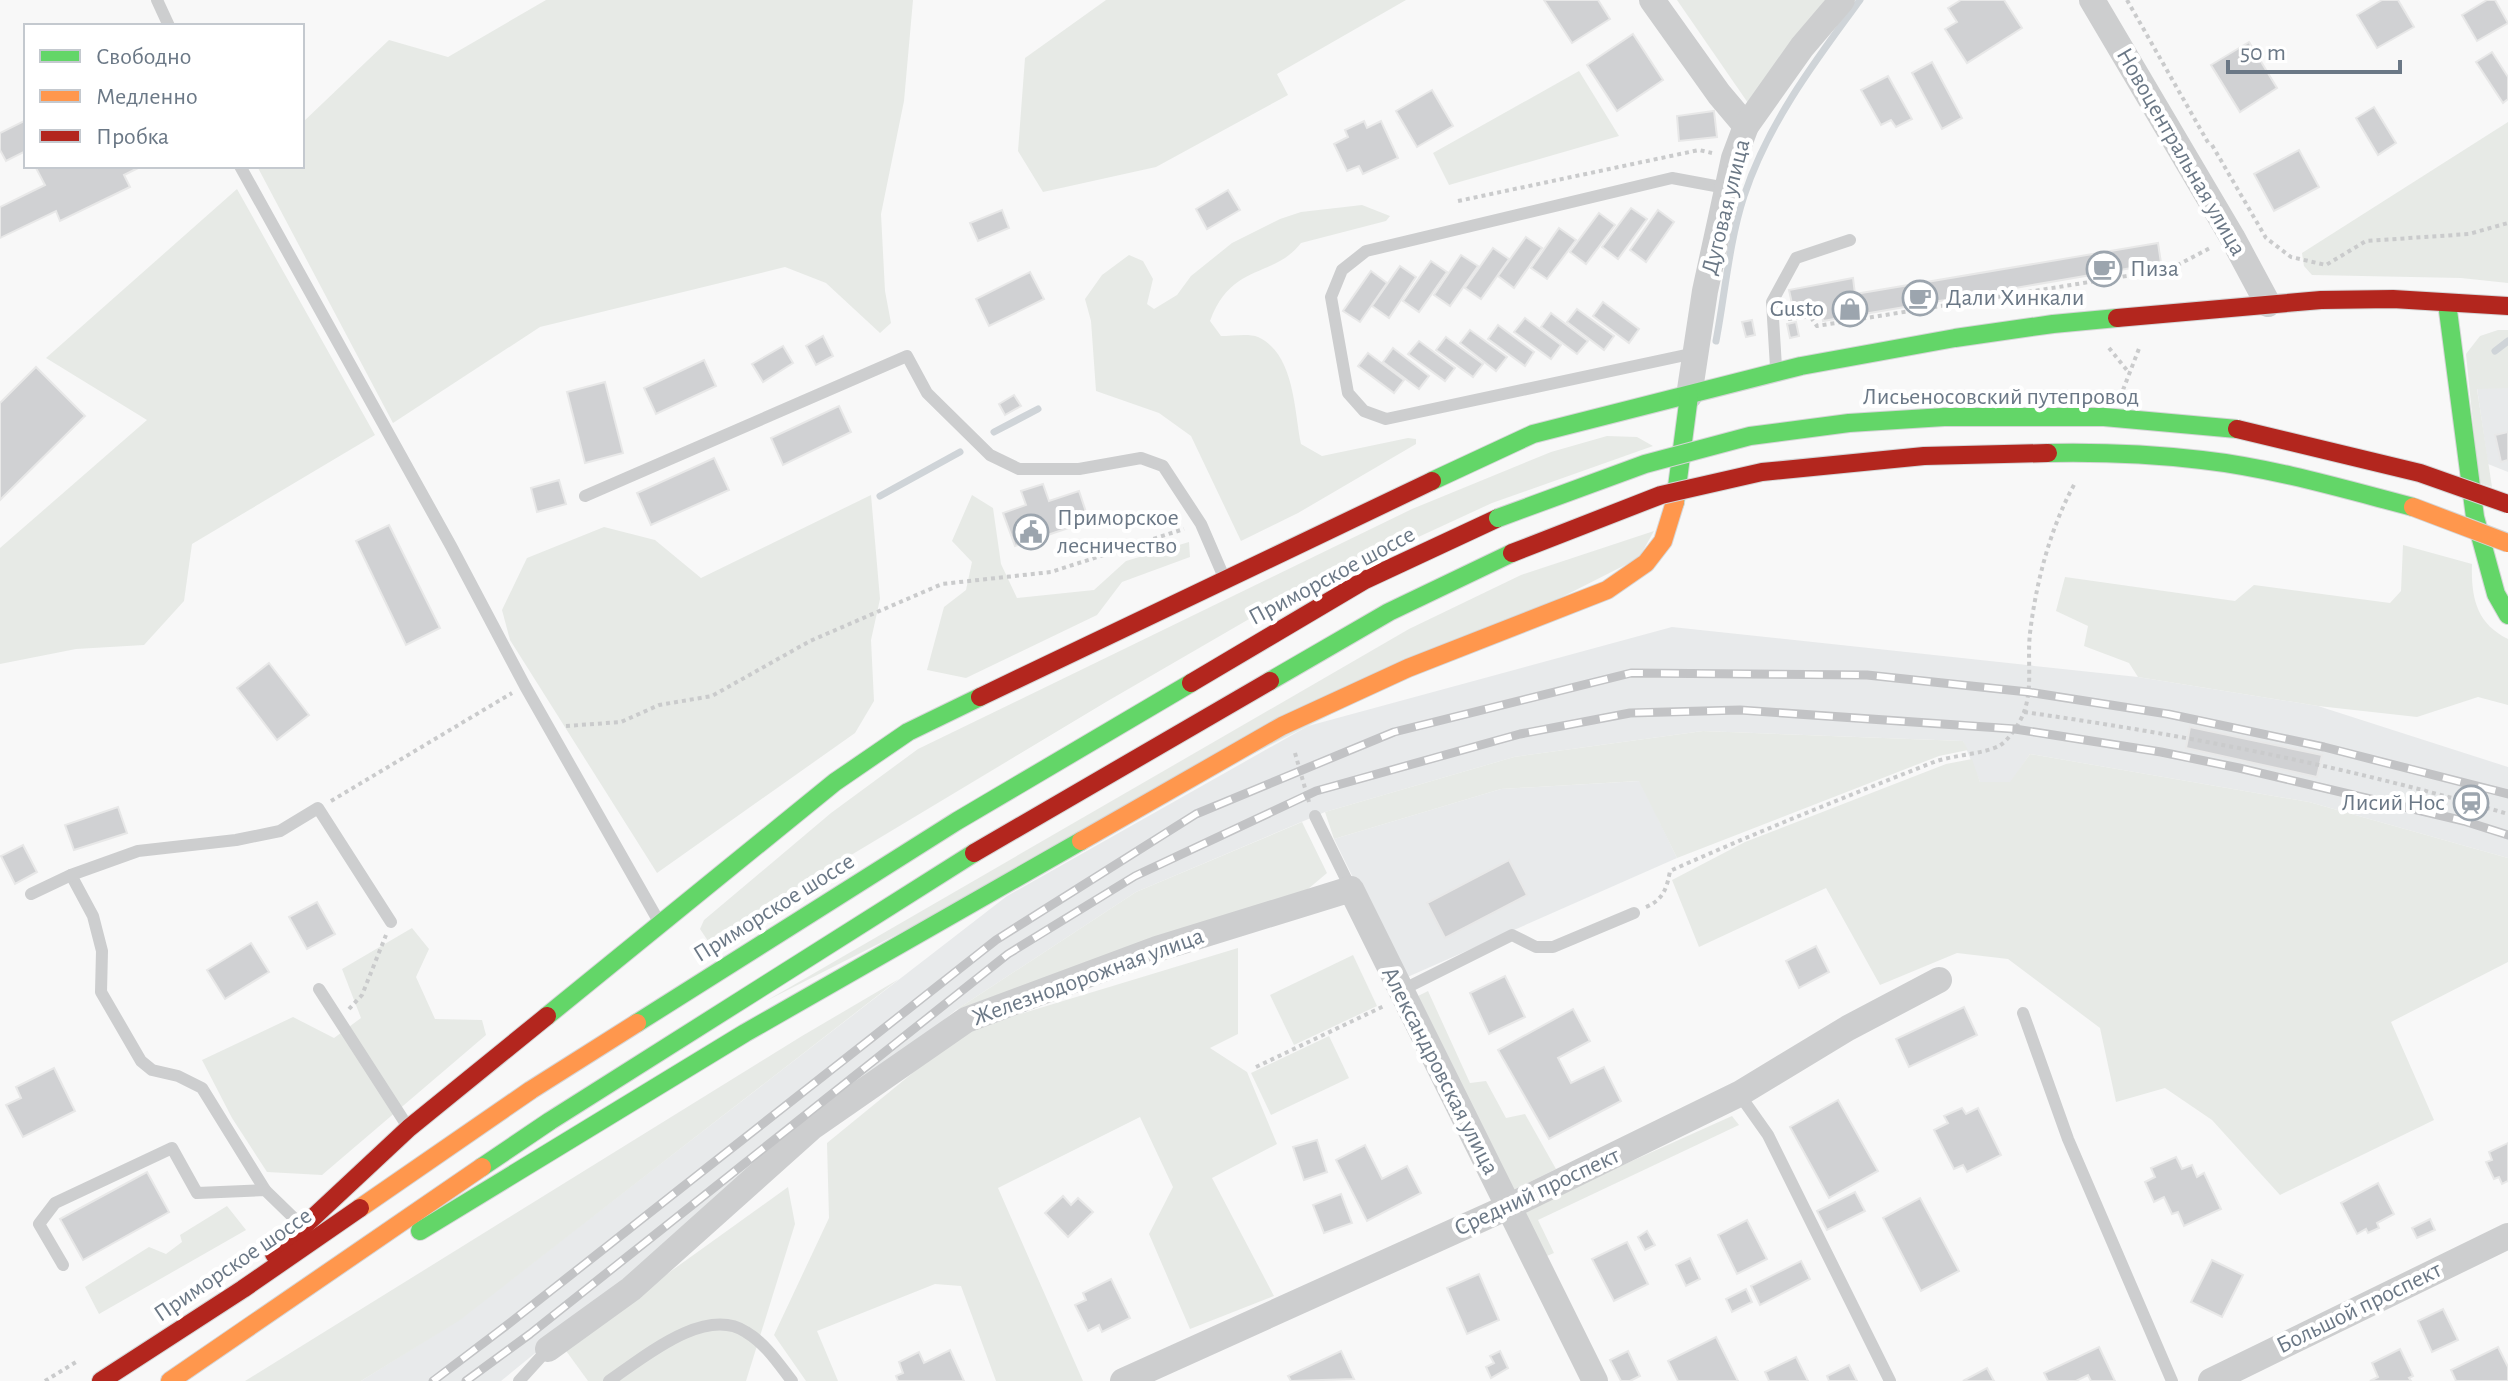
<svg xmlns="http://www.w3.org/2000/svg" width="2508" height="1381" viewBox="0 0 2508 1381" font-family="'Alegreya Sans',sans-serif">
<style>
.built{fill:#e8eaeb}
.green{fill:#e7eae6}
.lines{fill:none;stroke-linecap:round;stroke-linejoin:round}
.stream{stroke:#cfd4d8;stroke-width:7}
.building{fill:#d0d1d3;stroke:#e8e8e8;stroke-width:2}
.fast-casing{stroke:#d5d6d7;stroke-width:20}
.slow-casing{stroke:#d5d6d7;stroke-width:20}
.jam-casing{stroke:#d5d6d7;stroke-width:20}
.path{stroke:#cacbcc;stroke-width:4;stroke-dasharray:4 4;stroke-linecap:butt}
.lane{stroke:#cdcecf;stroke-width:12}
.street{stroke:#cdcecf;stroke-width:26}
.fast{stroke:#63d668;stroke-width:18}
.slow{stroke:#ff974d;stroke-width:18}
.jam{stroke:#b3261e;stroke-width:18}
.rail-casing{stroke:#c2c3c5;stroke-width:9}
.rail{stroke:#fff;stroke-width:6;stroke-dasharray:18;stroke-linecap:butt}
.fast-bridge-casing{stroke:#d4d5d6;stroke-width:20;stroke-linecap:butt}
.slow-bridge-casing{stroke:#d4d5d6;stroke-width:20;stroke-linecap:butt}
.jam-bridge-casing{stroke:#d4d5d6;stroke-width:20;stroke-linecap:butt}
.fast-bridge{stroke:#63d668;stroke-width:18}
.slow-bridge{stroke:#ff974d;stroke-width:18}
.jam-bridge{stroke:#b3261e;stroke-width:18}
.labels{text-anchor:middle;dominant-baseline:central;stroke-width:8;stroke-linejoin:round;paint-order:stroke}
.street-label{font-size:24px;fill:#6b7886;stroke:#fff}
.poi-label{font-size:24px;fill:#6b7886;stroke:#fff;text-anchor:start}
</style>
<rect width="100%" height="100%" fill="#f8f8f8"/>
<g class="built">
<polygon points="2477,388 2508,388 2508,472 2488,464"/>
<polygon points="1672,627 2138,677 2318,706 2508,767 2508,858 2309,802 2030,754 2011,782 1980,782 1963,741 1703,731 1514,757 1325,812 1136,892 956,1010 501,1381 361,1381 460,1319 1007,896 1308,726"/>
<polygon points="1640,781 1677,858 1403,979 1334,839 1501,789"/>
</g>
<g class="green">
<polygon points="546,0 913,0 904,101 881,214 885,291 891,323 880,333 826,283 785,267 540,327 393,423 257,166 302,166 302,123 389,40 448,57"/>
<polygon points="1106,0 1406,0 1277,74 1288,95 1156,167 1043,192 1018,151 1025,58"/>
<polygon points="1677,0 1829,0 1748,103"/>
<polygon points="1579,71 1619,136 1449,185 1433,153"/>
<polygon points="2508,122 2508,283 2461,278 2312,275 2304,266 2302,253"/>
<polygon points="237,189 375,435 192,544 184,601 144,645 76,649 0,664 0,548 147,420 46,358"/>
<path d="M1362,205L1390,216L1386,221L1301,243C1273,279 1232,262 1210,321L1221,336C1232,336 1249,333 1258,337C1295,354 1294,411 1301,444L1322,456L1408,438L1416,439V444L1298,513L1241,541L1191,436L1159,413L1096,391L1091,321L1085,299L1102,275L1129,255L1143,261L1153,279L1147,304L1154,309L1177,295L1191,276L1232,243L1280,219L1301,212Z"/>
<polygon points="2498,330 2508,330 2508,388 2477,389 2492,487 2479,483 2466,354 2480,336"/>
<polygon points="1607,436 1637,437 1653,446 1492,503 1282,600 1106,702 708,941 700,929 704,920 831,813 918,749 1412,509 1551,452"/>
<polygon points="871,495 880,599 871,640 874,701 855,733 657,873 510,640 502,610 527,558 604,527 655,540 701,578"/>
<polygon points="972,495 993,508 1001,564 1017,598 1094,590 1126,561 1189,542 1190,557 1122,582 1097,615 966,678 927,670 944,607 966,590 972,562 952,541"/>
<polygon points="1654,531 1639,558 766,1001 1409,629 1521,575"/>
<path d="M2403,545L2472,564C2471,597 2476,623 2508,639V705L2478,697L2417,717L2318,706L2138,677L2129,663L2084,646L2088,626L2056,611L2065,577L2235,601L2254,585L2390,603L2401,591Z"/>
<polygon points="1703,731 1963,741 1968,750 1939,756 1677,858 1639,781 1501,789 1334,839 1325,812 1514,757"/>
<polygon points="2030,754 2309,802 2508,858 2508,962 2391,1022 2434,1120 2280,1195 2212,1120 2165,1088 2116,1102 2100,1028 2008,959 1957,953 1880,985 1826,888 1699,947 1672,880 1745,842 1946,764 1972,759 1980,782 2010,782"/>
<polygon points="1302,822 1327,873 1295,900 1145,942 956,1010 1136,892"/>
<polygon points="412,928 429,949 416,977 435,1019 482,1020 486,1035 322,1175 267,1172 232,1118 202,1060 293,1017 334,1038 361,1018 342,969"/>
<polygon points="1238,948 1238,1034 1210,1048 1247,1072 1277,1144 1212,1178 1274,1296 1190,1329 1149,1234 1173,1187 1140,1117 998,1188 1083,1381 996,1381 961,1286 935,1284 817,1331 838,1381 806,1381 774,1335 829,1218 827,1143 964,1031"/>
<polygon points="1353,955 1377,1006 1294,1045 1270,995"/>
<polygon points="899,979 460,1320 361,1381 245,1381 802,1036"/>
<polygon points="1428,991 1470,1083 1486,1081 1506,1118 1525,1114 1556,1169 1509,1192 1418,996"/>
<polygon points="1329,1036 1349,1078 1271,1115 1251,1073"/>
<polygon points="1732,1116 1739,1125 1538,1220 1554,1253 1542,1258 1523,1210"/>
<polygon points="788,1187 795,1224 746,1381 588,1381 564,1348"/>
<polygon points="227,1206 246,1230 99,1314 85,1287 149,1247 166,1254 182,1242 180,1235"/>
</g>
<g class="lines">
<g class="stream">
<path d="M1716,341C1725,294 1729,242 1744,196C1768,123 1815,61 1860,0"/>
<polyline points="2495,351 2508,341"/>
<polyline points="994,432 1038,409"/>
<polyline points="880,496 960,452"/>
</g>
</g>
<g class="building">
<polygon points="1544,0 1598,0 1610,19 1572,43"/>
<polygon points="1961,0 2004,0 2022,28 1967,63 1945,29 1957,22 1948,8"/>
<polygon points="2382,0 2398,0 2414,27 2377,48 2357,15"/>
<polygon points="2487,0 2495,0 2508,23 2477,41 2462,15"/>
<polygon points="1633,34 1663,80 1617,111 1587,65"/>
<polygon points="2249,42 2277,88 2240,112 2211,65"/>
<polygon points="2492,52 2508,77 2508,99 2503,103 2476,62"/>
<polygon points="1932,62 1962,118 1942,129 1912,73"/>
<polygon points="1888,76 1912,119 1896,127 1891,120 1881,125 1861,90"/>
<polygon points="1432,90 1453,126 1417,147 1396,111"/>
<polygon points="2374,107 2396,143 2378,155 2356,118"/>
<polygon points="1714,111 1717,137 1679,141 1677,116"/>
<polygon points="26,120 26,151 6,161 0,150 0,133"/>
<polygon points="1364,121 1367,128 1381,121 1398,158 1363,174 1359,166 1347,171 1334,144 1348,137 1345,130"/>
<polygon points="2299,150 2319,187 2274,211 2254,174"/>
<polygon points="35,166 142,166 124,175 130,187 60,221 56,211 0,238 0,207 45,185"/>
<polygon points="1228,190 1240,210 1207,229 1196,209"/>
<polygon points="1631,208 1647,219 1618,259 1602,247"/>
<polygon points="1002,210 1009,228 978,241 970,223"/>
<polygon points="1658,210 1674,222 1646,262 1630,250"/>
<polygon points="1599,213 1615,225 1586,264 1570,252"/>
<polygon points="1559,228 1576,240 1547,279 1531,268"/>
<polygon points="1526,237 1542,248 1514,288 1498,276"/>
<polygon points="2158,243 2161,263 1823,321 1821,308 1794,313 1789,290 1853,278 1855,294"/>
<polygon points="1493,248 1509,259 1481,299 1465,288"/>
<polygon points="1461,255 1478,266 1450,306 1434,295"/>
<polygon points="1431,261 1447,272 1419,312 1403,301"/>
<polygon points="1400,266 1416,277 1389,318 1372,306"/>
<polygon points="1371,271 1387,283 1360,322 1343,311"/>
<polygon points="1030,272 1044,299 989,326 976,299"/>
<polygon points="1603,302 1639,329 1629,343 1593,316"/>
<polygon points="1577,309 1614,336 1604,350 1567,322"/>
<polygon points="1551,313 1588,341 1577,354 1541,327"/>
<polygon points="1525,318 1561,345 1551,359 1514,332"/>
<polygon points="1752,320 1755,335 1746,337 1742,322"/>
<polygon points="1796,322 1799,336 1790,338 1787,324"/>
<polygon points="1498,325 1534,352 1525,366 1488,339"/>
<polygon points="1470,330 1507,357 1496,371 1460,343"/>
<polygon points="823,336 833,356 816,365 806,346"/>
<polygon points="1446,337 1483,364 1473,377 1436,350"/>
<polygon points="1419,341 1455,368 1445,381 1408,354"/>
<polygon points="783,346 793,363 763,382 752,364"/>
<polygon points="1393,348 1429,376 1419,389 1383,362"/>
<polygon points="1368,353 1404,380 1394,393 1358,366"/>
<polygon points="704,360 716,386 656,414 644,388"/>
<polygon points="36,367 85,416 0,500 0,403"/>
<polygon points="605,382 623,453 585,463 567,392"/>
<polygon points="1014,395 1021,406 1005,415 999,404"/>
<polygon points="839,406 851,432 783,465 771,438"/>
<polygon points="2508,432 2508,460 2501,462 2495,435"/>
<polygon points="714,458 729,490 651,525 637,493"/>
<polygon points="559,480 566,504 537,512 531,488"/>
<polygon points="1043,484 1049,501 1079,491 1089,521 1015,546 1003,513 1026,505 1021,491"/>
<polygon points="389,525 440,628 406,645 356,541"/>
<polygon points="269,663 309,715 277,740 237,688"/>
<polygon points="2190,727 2322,755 2317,777 2186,748"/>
<polygon points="118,807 127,833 74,850 65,825"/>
<polygon points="23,845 37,872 15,884 1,856"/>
<polygon points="1509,860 1527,895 1445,938 1427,903"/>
<polygon points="317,902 335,934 307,949 289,917"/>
<polygon points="251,943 269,972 225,999 207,970"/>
<polygon points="1816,946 1829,972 1799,988 1786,961"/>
<polygon points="1505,976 1525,1017 1489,1034 1470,993"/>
<polygon points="1964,1007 1977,1035 1909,1067 1896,1039"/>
<polygon points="1573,1009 1590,1041 1558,1058 1571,1083 1604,1067 1621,1101 1549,1139 1498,1050"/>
<polygon points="54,1068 75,1111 23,1137 6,1105 21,1098 16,1087"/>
<polygon points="1838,1100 1878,1171 1829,1198 1790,1127"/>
<polygon points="1962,1108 1966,1114 1978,1108 2001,1155 1967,1172 1963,1165 1954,1169 1934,1130 1948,1123 1944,1116"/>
<polygon points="1317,1140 1327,1172 1304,1180 1293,1147"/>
<polygon points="2508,1143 2508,1181 2502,1184 2499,1177 2494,1179 2486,1162 2492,1160 2489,1152"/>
<polygon points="1365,1145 1382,1179 1407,1166 1421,1193 1367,1221 1336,1160"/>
<polygon points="2176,1157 2182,1169 2192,1165 2197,1177 2204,1173 2221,1209 2184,1226 2178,1212 2172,1214 2164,1197 2154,1202 2145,1182 2155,1177 2151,1168"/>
<polygon points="147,1172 169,1212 83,1260 60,1219"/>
<polygon points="2378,1183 2394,1214 2377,1223 2379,1228 2368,1233 2366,1229 2357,1234 2341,1203"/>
<polygon points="1855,1192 1865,1211 1827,1230 1817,1211"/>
<polygon points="1341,1194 1352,1223 1324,1233 1313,1205"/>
<polygon points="1063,1196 1071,1205 1078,1198 1093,1212 1068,1237 1045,1213"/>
<polygon points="1920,1198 1959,1271 1921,1291 1883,1218"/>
<polygon points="2430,1219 2435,1230 2417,1238 2412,1228"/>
<polygon points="1747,1220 1767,1259 1737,1274 1718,1235"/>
<polygon points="1647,1231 1655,1245 1645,1250 1638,1237"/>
<polygon points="1627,1242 1648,1284 1614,1301 1592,1259"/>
<polygon points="1690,1258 1700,1279 1686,1286 1676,1265"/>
<polygon points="2212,1260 2243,1275 2222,1317 2191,1302"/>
<polygon points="1801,1261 1810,1279 1760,1305 1751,1286"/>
<polygon points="1479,1274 1499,1320 1467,1334 1447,1288"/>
<polygon points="1111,1279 1130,1318 1102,1332 1099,1325 1088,1331 1075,1305 1086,1300 1083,1293"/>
<polygon points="1746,1289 1752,1302 1732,1312 1726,1299"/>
<polygon points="2443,1309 2458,1340 2432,1352 2418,1321"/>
<polygon points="1716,1337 1738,1381 1678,1381 1668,1361"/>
<polygon points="2099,1347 2115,1381 2091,1381 2088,1375 2076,1381 2048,1381 2044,1373"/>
<polygon points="2498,1347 2508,1367 2508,1381 2456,1381 2451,1370"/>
<polygon points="2400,1349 2413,1376 2409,1378 2411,1381 2370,1381 2378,1377 2372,1363"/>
<polygon points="950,1350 964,1381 898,1381 896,1376 903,1373 899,1362 919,1352 924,1363"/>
<polygon points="1341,1351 1354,1379 1291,1381 1288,1376"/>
<polygon points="1500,1351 1508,1368 1491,1378 1486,1367 1494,1363 1490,1356"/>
<polygon points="1628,1351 1640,1376 1630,1381 1621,1381 1610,1360"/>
<polygon points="1796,1357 1808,1381 1769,1381 1765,1372"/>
<polygon points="1849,1365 1857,1381 1829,1381 1827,1376"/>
<polygon points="1987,1368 1994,1381 1963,1381"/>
</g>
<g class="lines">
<g class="fast-casing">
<g id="fast">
<polyline points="2447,303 2475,517 2496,594 2508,615"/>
<polyline points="1432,481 1533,434 1801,366 1955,338 2053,324 2117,318"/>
<polyline points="1675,502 1689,396"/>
<polyline points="1270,681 1389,612 1512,553"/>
<polyline points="547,1016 835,782 908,732 980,697"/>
<polyline points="637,1023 957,821 1191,683"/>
<polyline points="482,1167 550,1121 974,853"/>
<polyline points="420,1231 745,1033 1081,841"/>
</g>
</g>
<g class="slow-casing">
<g id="slow">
<polyline points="1081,841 1282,726 1408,668 1607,590 1646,563 1663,541 1675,502"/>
<polyline points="360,1208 531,1090 637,1023"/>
<polyline points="170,1381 482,1167"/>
</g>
</g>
<g class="jam-casing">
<g id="jam">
<polyline points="2117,318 2321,300 2393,299 2508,306"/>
<polyline points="1191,683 1365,580 1498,518"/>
<polyline points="980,697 1432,481"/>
<polyline points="974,853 1270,681"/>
<polyline points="274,1254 409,1128 547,1016"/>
<polyline points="101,1381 243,1289 360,1208"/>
</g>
</g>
<g class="path">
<polyline points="2127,0 2210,146"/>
<polyline points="2212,145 2266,238 2291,257 2326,265 2366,241 2469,234 2508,223"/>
<polyline points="1458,201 1699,150 1712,153"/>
<polyline points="1788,319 1810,316 1817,326 2170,269 2212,247"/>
<polyline points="2109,348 2130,374"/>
<polyline points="2123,390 2140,346"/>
<path d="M2024,712C2187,735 2350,767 2508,814"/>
<polyline points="566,726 621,722 659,705 712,696 810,641 942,584 1051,572 1184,529"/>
<polyline points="1295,753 1309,802"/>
<polyline points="331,801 512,693"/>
<path d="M1646,907C1663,900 1667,888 1670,871C1757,832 1845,797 1934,762C1953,755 1983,754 1999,746C2009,740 2020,723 2024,712C2033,687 2027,659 2030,633C2036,583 2050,528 2075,483"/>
<polyline points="349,1009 362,995 386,935"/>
<polyline points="1256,1067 1384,1006"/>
<polyline points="45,1381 76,1362"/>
</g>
<g class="lane">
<polyline points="157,0 169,26"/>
<polyline points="240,166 451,546 525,686 658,920"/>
<polyline points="1695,353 1386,419 1364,411 1348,393 1331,297 1342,270 1366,251 1672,178 1726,188"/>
<polyline points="1776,367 1772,302 1796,258 1850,240"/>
<polyline points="585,496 907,356 927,393 990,455 1019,469 1079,469 1141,458 1163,466 1201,524 1223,575"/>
<polyline points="1315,816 1351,889"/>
<polyline points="71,875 93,916 102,951 101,992 141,1061 152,1070 178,1076 202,1088 265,1190"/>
<polyline points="31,894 71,875 138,851 236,840 280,831 318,808 391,922"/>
<polyline points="319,989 406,1124"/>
<polyline points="1400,991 1512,935 1536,947 1553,947 1634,913"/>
<polyline points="2023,1013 2068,1139 2172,1381"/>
<polyline points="1739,1094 1768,1135 1890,1381"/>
<polyline points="63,1265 39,1224 55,1203 172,1148 197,1193 265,1190 300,1224"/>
<polyline points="519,1381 548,1349"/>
<path d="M609,1381C643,1358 705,1305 746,1332C766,1344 778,1363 792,1381"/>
</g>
<g class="street">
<polyline points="1652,0 1719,94 1746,126"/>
<polyline points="2092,0 2232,237 2268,304"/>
<polyline points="1689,396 1705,291 1734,158 1746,126 1802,47 1842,0"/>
<polyline points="548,1349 631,1289 812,1127 966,1020 1157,949 1351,889 1595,1381"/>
<polyline points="1123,1381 1508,1207 1739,1094 1848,1028 1939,980"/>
<polyline points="2211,1381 2508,1236"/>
</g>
<use href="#fast" class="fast"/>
<use href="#slow" class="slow"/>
<use href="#jam" class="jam"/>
<g class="rail-casing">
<g id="rail">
<polyline points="433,1381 511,1322 996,940 1196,814 1394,732 1631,673 1867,675 2028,692 2168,714 2324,747 2508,794"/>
<polyline points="466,1381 530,1334 1008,954 1135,876 1316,791 1520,734 1630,713 1740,710 2015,729 2161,752 2239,768 2464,821 2508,835"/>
</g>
</g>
<use href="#rail" class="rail"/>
<g class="fast-bridge-casing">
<g id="fast-bridge">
<path d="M2048,453C2099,452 2151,454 2202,460C2273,468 2344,489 2413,507"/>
<polyline points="1498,518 1645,464 1750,436 1849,423 1944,417 2104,417 2237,429"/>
</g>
</g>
<g class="slow-bridge-casing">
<polyline id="slow-bridge" points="2413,507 2508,543"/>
</g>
<g class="jam-bridge-casing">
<g id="jam-bridge">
<polyline points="2237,429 2420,473 2508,504"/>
<polyline points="1512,553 1661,495 1762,472 1924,456 2048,453"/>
</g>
</g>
<use href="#fast-bridge" class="fast-bridge"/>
<use href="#slow-bridge" class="slow-bridge"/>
<use href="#jam-bridge" class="jam-bridge"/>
</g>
<defs>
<g id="cafe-ring" transform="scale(1.8)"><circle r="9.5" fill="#fff" stroke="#9ca5ae" stroke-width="1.5"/><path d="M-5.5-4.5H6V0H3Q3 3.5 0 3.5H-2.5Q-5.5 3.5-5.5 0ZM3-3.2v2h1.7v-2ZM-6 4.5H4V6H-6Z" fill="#9ca5ae"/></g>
<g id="shop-ring" transform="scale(1.8)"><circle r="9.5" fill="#fff" stroke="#9ca5ae" stroke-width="1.5"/><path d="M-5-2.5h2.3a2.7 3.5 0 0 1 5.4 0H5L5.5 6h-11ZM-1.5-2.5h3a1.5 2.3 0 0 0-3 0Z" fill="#9ca5ae"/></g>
<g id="civic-ring" transform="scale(1.8)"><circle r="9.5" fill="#fff" stroke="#9ca5ae" stroke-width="1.5"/><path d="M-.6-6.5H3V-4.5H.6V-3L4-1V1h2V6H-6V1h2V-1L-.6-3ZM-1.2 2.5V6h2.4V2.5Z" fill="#9ca5ae"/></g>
<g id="station-ring" transform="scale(1.8)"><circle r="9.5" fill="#fff" stroke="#9ca5ae" stroke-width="1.5"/><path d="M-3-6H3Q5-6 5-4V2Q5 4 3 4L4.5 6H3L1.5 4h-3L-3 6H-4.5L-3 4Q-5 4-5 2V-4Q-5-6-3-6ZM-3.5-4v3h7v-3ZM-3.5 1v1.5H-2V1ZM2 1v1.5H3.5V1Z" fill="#9ca5ae"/></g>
</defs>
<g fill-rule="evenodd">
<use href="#cafe-ring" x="2104" y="269"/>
<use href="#cafe-ring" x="1920" y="298"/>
<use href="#shop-ring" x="1850" y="309"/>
<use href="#civic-ring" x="1031" y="532"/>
<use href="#station-ring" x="2471" y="803"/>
</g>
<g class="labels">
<g class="street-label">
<text transform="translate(2181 152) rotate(60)">Новоцентральная улица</text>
<text transform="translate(1726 207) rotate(-76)">Дуговая улица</text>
<text x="2001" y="397">Лисьеносовский путепровод</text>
<text transform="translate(1332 576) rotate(-28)">Приморское шоссе</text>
<text transform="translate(774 908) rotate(-32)">Приморское шоссе</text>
<text transform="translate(1088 977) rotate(-20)">Железнодорожная улица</text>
<text transform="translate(1440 1071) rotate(63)">Александровская улица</text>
<text transform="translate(1537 1192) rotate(-25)">Средний проспект</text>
<text transform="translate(233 1265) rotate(-34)">Приморское шоссе</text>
<text transform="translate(2359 1308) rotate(-26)">Большой проспект</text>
</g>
<g class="poi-label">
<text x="2130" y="269">Пиза</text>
<text x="1946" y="298">Дали Хинкали</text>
<text x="1824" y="309" text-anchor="end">Gusto</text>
<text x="1057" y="518">Приморское<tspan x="1057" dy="28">лесничество</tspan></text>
<text x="2445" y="803" text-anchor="end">Лисий Нос</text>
</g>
</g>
<rect x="24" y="24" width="280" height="144" fill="#ffffff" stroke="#c4c9cf" stroke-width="2"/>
<rect x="40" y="50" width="40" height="12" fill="#63d668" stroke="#c4c9cf" stroke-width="2"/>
<text x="96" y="64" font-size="24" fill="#6b7886">Свободно</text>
<rect x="40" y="90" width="40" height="12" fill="#ff974d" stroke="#c4c9cf" stroke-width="2"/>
<text x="96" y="104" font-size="24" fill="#6b7886">Медленно</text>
<rect x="40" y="130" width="40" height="12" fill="#b3261e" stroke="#c4c9cf" stroke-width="2"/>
<text x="96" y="144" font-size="24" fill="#6b7886">Пробка</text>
<path d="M2228 60v12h172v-12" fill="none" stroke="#6b7886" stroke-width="4"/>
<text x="2240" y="60" font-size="24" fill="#6b7886" stroke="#ffffff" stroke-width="6" paint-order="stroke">50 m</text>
</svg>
